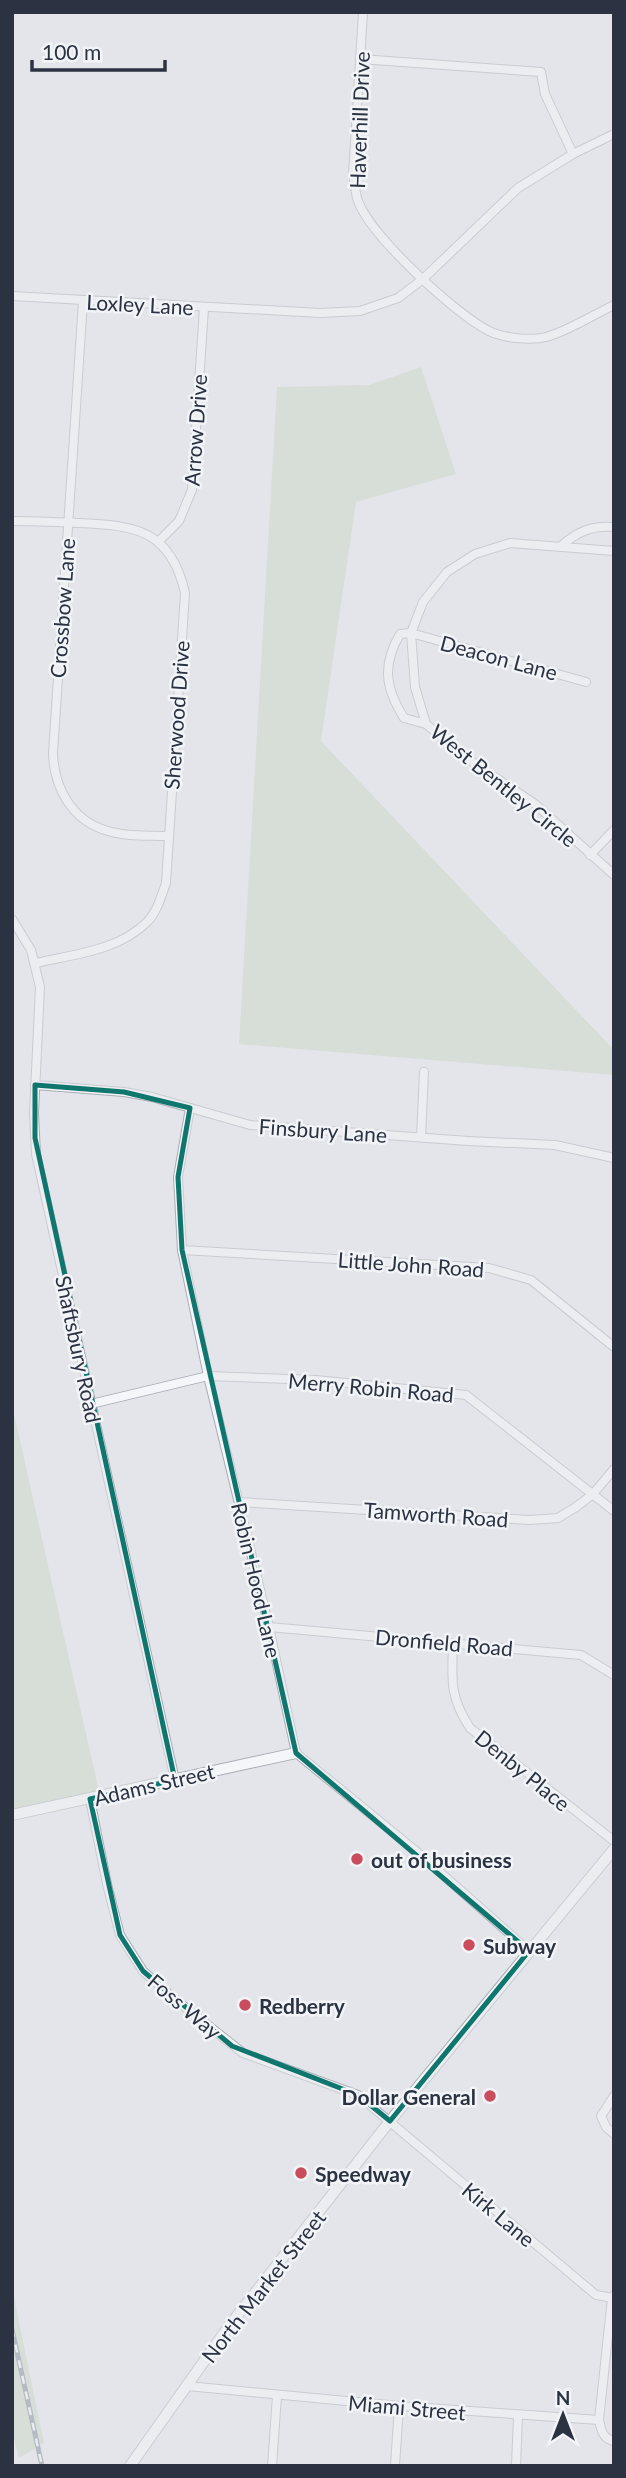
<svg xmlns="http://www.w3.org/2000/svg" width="626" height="2478" viewBox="0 0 626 2478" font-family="Lato,sans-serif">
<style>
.green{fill:#c8d4c4}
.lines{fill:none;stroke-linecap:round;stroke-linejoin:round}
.minor-casing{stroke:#a8acb4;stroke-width:10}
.tertiary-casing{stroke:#a8acb4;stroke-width:12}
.minor{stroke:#f5f6f9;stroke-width:8}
.tertiary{stroke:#f5f6f9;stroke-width:10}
.rail-casing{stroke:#7c8594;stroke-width:5}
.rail{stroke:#f2f4f8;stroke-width:2.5;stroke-dasharray:8;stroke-linecap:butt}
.marked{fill:none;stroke:#0f766e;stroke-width:5;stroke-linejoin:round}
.poi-dot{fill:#cb4c5c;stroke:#f2f4f8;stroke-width:2.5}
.labels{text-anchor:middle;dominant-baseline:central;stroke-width:5;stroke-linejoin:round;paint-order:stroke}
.street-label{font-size:21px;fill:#2b3342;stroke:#f2f4f8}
.poi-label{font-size:21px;font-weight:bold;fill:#2b3342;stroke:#f2f4f8;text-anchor:start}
</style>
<rect width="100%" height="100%" fill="#e3e5ea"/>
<g class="green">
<polygon points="421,367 456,474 356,502 321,741 614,1050 614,1075 239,1044 277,387 369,385"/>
<polygon points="12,1405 100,1796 12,1815"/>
<polygon points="12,2288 44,2443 19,2458 12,2430"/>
</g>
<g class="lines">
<g class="minor-casing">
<g id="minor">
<path d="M363,12L353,174C355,183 355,193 358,201C371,236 454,313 489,331C503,338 531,341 546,337C566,332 595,314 614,305"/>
<polyline points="360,59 541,72 545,94 573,154"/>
<polyline points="12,296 320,313 360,311 398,298 423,279 518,188 573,154 614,134"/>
<path d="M83,301L53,753C54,788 72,821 108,831C127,837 148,835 168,836"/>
<path d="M12,521C34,521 56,522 78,523C135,525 171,530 185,593L166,883C161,897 157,912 147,922C118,951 74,954 36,963"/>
<polyline points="159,541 179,521 192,490 204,308"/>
<path d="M561,546C577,532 592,525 614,527"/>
<polyline points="614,551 510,543 475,554 447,572 423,602 411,633 415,687 426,724 465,757 535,804 614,875"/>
<path d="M426,724L404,718C385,688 382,665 400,634L411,633L586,682"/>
<polyline points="590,855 614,830"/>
<polyline points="12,919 31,950 40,987 34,1113 36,1154 175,1780"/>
<polyline points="35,1085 124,1092 152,1097 250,1125 468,1141 555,1145 614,1158"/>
<polyline points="190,1108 178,1177 182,1250 208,1376 269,1627 296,1753 416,1851 529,1951"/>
<polyline points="421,1137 424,1072"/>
<polyline points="182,1250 489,1268 531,1280 614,1347"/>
<polyline points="91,1404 208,1376 316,1380 466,1395 614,1511"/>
<polyline points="239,1502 530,1520 558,1518 576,1507 593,1494 614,1469"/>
<polyline points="269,1627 581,1655 614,1675"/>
<path d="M453,1643C452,1679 449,1696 470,1728L614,1841"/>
<polyline points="90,1799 107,1884 120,1935 143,1971 171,1996 243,2053 358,2095 596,2295 614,2298"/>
<polyline points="614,2096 601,2116 606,2127 614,2134"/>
<path d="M614,2295L612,2298L599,2420C601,2430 603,2439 614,2441"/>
<polyline points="187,2386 399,2406 599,2420"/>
<polyline points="272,2466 277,2396"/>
<polyline points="395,2466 399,2406"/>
<polyline points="516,2466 518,2416"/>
</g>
</g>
<g class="tertiary-casing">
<g id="tertiary">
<polyline points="12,1815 296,1753"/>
<polyline points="130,2466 229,2326 390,2121 614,1849"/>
</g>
</g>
<use href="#minor" class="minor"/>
<use href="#tertiary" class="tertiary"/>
<g class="rail-casing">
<polyline id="rail" points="12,2329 42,2466"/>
</g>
<use href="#rail" class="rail"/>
</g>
<path d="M0 0H626V2478H0ZM35,1085L124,1092L190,1108L178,1177L182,1250L296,1753L529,1951L390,2121L358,2095L232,2046L143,1971L120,1935L90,1799L175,1780L35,1138Z" fill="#e3e5ea" fill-opacity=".55" fill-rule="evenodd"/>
<path class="marked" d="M35,1085L124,1092L190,1108L178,1177L182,1250L296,1753L529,1951L390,2121L358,2095L232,2046L143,1971L120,1935L90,1799L175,1780L35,1138Z"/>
<g class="poi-dot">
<circle cx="357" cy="1859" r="7"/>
<circle cx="469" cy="1945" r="7"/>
<circle cx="245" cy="2005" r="7"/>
<circle cx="490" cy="2096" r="7"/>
<circle cx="301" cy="2173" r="7"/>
</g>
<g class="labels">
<g class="street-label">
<text transform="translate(359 120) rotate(-88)">Haverhill Drive</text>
<text transform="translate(140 304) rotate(3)">Loxley Lane</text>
<text transform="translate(195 430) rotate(-86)">Arrow Drive</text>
<text transform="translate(62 608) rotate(-86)">Crossbow Lane</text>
<text transform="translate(499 657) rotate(15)">Deacon Lane</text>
<text transform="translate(176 715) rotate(-86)">Sherwood Drive</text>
<text transform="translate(504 785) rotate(39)">West Bentley Circle</text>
<text transform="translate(323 1130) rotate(4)">Finsbury Lane</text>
<text transform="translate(411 1264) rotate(4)">Little John Road</text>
<text transform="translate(79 1349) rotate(78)">Shaftsbury Road</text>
<text transform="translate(371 1387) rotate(5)">Merry Robin Road</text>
<text transform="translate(436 1514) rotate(4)">Tamworth Road</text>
<text transform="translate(257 1580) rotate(77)">Robin Hood Lane</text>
<text transform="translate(444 1642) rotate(5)">Dronfield Road</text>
<text transform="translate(523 1770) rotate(39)">Denby Place</text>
<text transform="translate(154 1784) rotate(-13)">Adams Street</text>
<text transform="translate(185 2006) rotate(40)">Foss Way</text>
<text transform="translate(499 2214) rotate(40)">Kirk Lane</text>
<text transform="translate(263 2286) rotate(-52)">North Market Street</text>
<text transform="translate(407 2407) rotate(5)">Miami Street</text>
</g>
<g class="poi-label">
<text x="371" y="1859">out of business</text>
<text x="483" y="1945">Subway</text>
<text x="259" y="2005">Redberry</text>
<text x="476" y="2096" text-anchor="end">Dollar General</text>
<text x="315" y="2173">Speedway</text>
</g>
</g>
<rect width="626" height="2478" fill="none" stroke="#2b3342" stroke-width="28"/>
<g transform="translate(563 2415)" stroke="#f2f4f8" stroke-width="5" paint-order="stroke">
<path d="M0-5L12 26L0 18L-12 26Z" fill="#2b3342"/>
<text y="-10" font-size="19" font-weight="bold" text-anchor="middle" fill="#2b3342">N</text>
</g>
<path d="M32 60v10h133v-10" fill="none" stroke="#2b3342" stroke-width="3.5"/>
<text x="42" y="60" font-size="21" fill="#2b3342" stroke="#f2f4f8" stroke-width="5" paint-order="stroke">100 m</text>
</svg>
